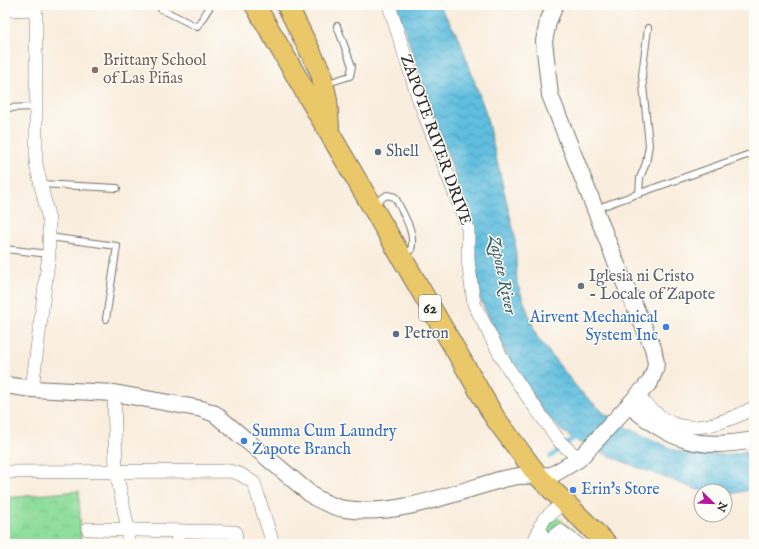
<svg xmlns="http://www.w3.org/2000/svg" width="759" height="549" viewBox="0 0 759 549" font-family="'IM FELL English',serif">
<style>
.grass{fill:url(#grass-tufts);stroke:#5d8464}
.park{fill:url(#park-crowns);stroke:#5d8464}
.water{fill:url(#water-waves);stroke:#467484}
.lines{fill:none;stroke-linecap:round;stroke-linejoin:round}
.stream{stroke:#60bede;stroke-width:4}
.service-casing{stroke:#736f69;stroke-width:8}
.minor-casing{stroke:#736f69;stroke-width:14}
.tertiary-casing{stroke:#736f69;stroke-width:18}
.primary-casing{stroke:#736f69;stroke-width:22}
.service{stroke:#fff;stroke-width:6}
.minor{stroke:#fff;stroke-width:13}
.tertiary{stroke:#fff;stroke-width:16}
.primary{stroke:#eac769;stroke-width:20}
.education-dot{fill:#8d6e63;stroke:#fdfcf7;stroke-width:1.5}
.service-dot{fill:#5c6f8a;stroke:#fdfcf7;stroke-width:1.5}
.worship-dot{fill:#6b7280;stroke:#fdfcf7;stroke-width:1.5}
.shop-dot{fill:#3f7fe0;stroke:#fdfcf7;stroke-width:1.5}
.labels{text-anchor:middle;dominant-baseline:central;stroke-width:3;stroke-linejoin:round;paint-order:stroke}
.shield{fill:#fdfcf7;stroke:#6a6a68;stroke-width:1}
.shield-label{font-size:15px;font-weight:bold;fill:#2b2b2b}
.education-label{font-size:16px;fill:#785e54;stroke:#fdfcf7;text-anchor:start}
.street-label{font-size:16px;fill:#2b2b2b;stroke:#fdfcf7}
.service-label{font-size:16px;fill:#4e5e75;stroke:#fdfcf7;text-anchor:start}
.worship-label{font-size:16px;fill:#5b616d;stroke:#fdfcf7;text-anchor:start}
.shop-label{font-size:16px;fill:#366cbe;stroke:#fdfcf7;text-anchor:start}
.water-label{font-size:17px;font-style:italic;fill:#3e5e6a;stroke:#fdfcf7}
</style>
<defs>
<pattern id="grass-tufts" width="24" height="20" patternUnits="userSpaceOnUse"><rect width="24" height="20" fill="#8fde9c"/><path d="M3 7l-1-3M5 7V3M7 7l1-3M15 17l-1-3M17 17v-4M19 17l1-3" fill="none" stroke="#7cbf87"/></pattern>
<pattern id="park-crowns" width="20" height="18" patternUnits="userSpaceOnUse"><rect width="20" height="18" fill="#8fde9c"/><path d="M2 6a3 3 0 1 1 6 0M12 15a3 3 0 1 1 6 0" fill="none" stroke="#7cbf87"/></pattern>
<pattern id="water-waves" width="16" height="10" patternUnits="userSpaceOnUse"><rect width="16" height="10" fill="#60bede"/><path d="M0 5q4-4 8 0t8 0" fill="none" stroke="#4f9bb4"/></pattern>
</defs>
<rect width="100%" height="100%" fill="#fdfcf7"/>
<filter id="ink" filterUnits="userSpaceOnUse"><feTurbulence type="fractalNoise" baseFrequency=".025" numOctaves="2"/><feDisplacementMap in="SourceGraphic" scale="8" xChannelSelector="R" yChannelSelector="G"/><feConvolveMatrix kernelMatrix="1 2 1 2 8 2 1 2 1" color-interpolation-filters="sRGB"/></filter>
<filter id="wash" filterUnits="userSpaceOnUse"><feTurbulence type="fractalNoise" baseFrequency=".012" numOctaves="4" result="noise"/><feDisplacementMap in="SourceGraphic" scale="16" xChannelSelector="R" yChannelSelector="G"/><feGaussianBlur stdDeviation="0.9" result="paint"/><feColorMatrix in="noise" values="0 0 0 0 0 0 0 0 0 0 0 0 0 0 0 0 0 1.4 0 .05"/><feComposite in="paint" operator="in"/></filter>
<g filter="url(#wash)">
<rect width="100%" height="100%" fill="#f9eddd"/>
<polygon class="grass" points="553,514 589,544 538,544"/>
<polygon class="park" points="79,491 81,544 5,544 5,498"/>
<polygon class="water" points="396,5 439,5 459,38 485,111 515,237 517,283 537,337 579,390 604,413 627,428 677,451 700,455 734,454 754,449 754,489 726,495 725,491 698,490 616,459 577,441 561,430 545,414 509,359 481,301 456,179"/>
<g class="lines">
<polyline class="stream" points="550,457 578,435"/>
</g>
</g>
<g filter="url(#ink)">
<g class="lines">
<g class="service-casing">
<g id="service">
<polyline points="163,5 161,9 197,27 211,5"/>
<polyline points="325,84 350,76 352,66 337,26"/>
<polyline points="5,108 36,107"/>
<polyline points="40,184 117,188"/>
<polyline points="639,194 640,178 646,163 649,145 642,75 648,28"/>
<path d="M373,204L387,195L395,197C403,214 416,232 411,250L404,254"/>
<polyline points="595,209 747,155 754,154"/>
<polyline points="49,237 117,246 106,319"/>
<polyline points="5,249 49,254"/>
</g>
</g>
<g class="minor-casing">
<g id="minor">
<polyline points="389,5 419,100 468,228 468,260 474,304 504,362 527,396 560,442 579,459"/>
<polyline points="5,10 36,9"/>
<polyline points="32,389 49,254 49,220 36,164 36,5"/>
<polyline points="114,393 116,471 128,529 128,544"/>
<path d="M637,396C648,406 660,419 674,424C696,433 731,420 751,409"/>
<polyline points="5,472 229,471 240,474 254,483 273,544"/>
<polyline points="540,526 541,534 545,539 550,539 560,531 578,544"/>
<polyline points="88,529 235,532 237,544"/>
<polyline points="177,531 178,544"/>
<polyline points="533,544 544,519 564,502"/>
</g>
</g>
<g class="tertiary-casing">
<g id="tertiary">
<path d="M5,385L32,389L114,393L202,409L215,414L314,497C324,502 334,508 345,509C396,517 454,493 503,479L519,476L552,475L579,459L650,382L655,370L656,363L653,348L621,275L550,95L544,41L548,22L555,5"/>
<path d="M629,405C674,442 696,450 754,440"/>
</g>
</g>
<g class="primary-casing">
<g id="primary">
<polyline points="255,5 495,418 539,477 607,544"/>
<polyline points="287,5 321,73 327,100 329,127"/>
</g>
</g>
<use href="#service" class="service"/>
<use href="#minor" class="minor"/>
<use href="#tertiary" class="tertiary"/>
<use href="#primary" class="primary"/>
</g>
</g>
<circle class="education-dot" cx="95" cy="70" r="4"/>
<g class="service-dot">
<circle cx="378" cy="152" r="4"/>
<circle cx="396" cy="334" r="4"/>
</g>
<circle class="worship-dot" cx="581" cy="286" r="4"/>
<g class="shop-dot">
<circle cx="666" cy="327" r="4"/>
<circle cx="244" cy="441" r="4"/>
<circle cx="573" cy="490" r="4"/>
</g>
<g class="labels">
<rect class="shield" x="419" y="295" width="22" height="26" rx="3"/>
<g class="shield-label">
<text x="430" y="308">62</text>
</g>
<g class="education-label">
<text x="103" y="61">Brittany School<tspan x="103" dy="18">of Las Piñas</tspan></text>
</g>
<g class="street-label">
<text transform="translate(435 140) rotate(70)">ZAPOTE RIVER DRIVE</text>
</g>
<g class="service-label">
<text x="386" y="152">Shell</text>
<text x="404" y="334">Petron</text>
</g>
<g class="worship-label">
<text x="589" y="277">Iglesia ni Cristo<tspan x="589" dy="18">- Locale of Zapote</tspan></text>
</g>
<g class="shop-label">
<text x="658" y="318" text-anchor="end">Airvent Mechanical<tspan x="658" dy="18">System Inc</tspan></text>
<text x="252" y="432">Summa Cum Laundry<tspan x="252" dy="18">Zapote Branch</tspan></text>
<text x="581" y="490">Erin's Store</text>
</g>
<g class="water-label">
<text transform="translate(502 275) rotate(78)">Zapote River</text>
</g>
</g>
<rect width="759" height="549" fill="none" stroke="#fdfcf7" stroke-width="20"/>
<g transform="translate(713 503) rotate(113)"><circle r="19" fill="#fdfcf7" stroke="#a9a8a5"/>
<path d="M0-3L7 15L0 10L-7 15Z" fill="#b5179e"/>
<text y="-6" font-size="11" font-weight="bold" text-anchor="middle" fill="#2b2b2b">N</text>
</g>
</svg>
